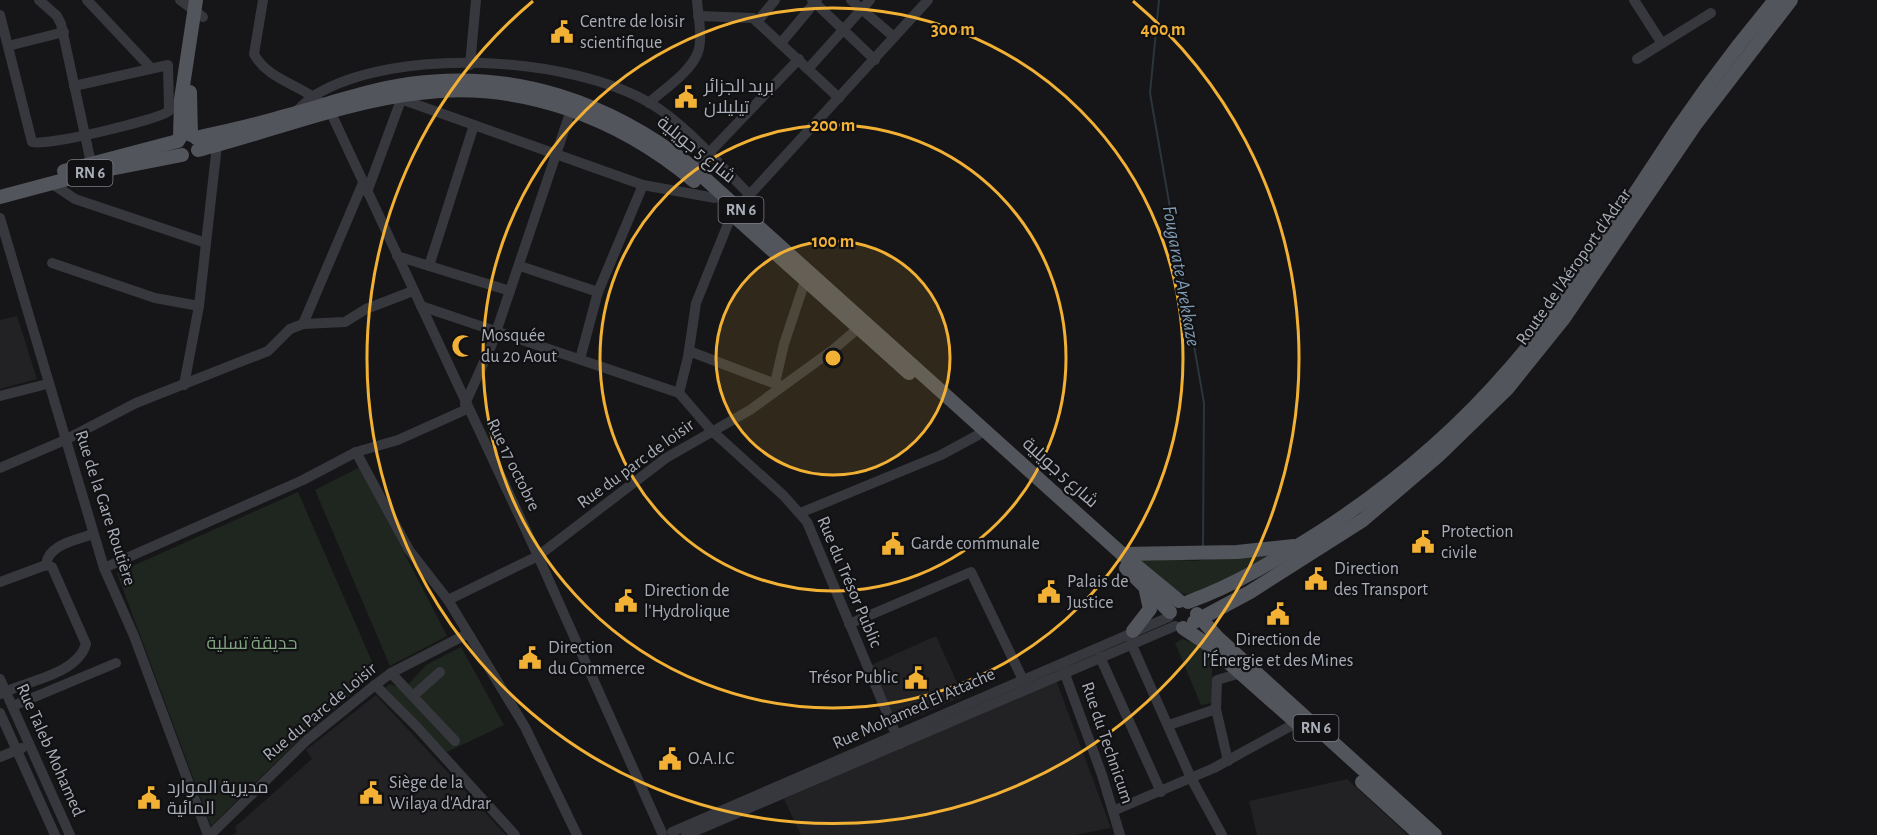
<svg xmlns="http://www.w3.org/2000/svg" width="1877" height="835" viewBox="0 0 1877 835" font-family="'Alegreya Sans',Cairo,sans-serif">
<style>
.built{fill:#222225}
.green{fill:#1e261f}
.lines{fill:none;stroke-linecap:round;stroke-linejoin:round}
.stream{stroke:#2c353c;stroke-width:2}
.minor{stroke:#37383d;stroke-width:10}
.major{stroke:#53555c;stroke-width:14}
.ring{fill:none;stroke:#f2b134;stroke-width:3}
.labels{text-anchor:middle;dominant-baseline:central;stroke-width:4.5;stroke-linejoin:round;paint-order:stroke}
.shield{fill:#111113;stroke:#7b7e86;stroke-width:1.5}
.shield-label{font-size:16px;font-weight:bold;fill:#a8adb8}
.poi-label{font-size:18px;fill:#a8adb8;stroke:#111113;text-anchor:start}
.street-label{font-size:18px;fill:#a8adb8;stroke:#111113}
.park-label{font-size:18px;fill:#7fa381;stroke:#111113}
.water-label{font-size:20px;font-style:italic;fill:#7f9bb3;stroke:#111113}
.centre{fill:#f2b134;stroke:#111113;stroke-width:3}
.ring-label{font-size:18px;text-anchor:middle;font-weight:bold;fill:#f2b134;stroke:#111113;stroke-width:4.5;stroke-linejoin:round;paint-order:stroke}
</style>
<rect width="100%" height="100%" fill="#161618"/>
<g class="built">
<polygon points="17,316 37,379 0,389 0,320"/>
<polygon points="936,636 963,696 897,725 871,665"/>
<polygon points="1056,680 1111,828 1074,835 801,835 784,799"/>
<polygon points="376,695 506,835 233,835 237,832 235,827 312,759 306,750"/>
<polygon points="1347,779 1408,835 1257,835 1249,801"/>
</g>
<g class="green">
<polygon points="360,467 447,636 390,666 315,490"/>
<polygon points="298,492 377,673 306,733 211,826 117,573"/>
<path d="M1286,550C1261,562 1211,596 1184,594C1170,592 1142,566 1131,557L1195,561Z"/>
<polygon points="1182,639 1198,645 1212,656 1212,703 1201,705 1175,643"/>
<polygon points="461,647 504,725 447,752 382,689 390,684 404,689 426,665"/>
</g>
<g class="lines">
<polyline class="stream" points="1159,0 1150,93 1204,403 1203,547"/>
<g class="minor">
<polyline points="39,0 57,16 61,24 91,163"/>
<polyline points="87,0 150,67"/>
<polyline points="180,0 203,17"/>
<path d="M263,0L254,54C269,83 311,86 331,113L538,556L662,833"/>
<polyline points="812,0 875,60"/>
<polyline points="851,0 894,37"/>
<polyline points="1634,0 1661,42"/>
<path d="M0,15L32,142C44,147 158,120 169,111L168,65L74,86"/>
<polyline points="698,16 753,18 839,98"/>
<polyline points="757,22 775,0"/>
<polyline points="781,43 817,0"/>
<polyline points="8,46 64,32"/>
<polyline points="1637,59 1711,13"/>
<polyline points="470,65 476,0"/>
<polyline points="808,69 870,0"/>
<polyline points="395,97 643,185 715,198"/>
<path d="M649,103C664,89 691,72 698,52C703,37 698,16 697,0"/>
<path d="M295,113C301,107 308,99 315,95C396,46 570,56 650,103C688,126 719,165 750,195"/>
<polyline points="691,166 708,154 799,59"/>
<polyline points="51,183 75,199 206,243"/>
<polyline points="367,192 401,100"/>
<polyline points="0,218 104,568 134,636 208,835"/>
<polyline points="397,256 510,291"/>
<polyline points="52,263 155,298 199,306"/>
<polyline points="429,266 474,125"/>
<polyline points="520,266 598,292 643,185"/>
<polyline points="421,306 679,393 711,430 784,496 807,522 900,744"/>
<polyline points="303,324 363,183"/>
<polyline points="689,351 781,386"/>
<polyline points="580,359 598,292"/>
<polyline points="775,383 784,344 805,281"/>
<polyline points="184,385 199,306 217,145"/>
<polyline points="679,393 688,357 696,303 732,214 928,0"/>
<polyline points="0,396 47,384"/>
<polyline points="465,404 492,344 571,110"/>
<polyline points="356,452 409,550 448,600 525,727 577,835"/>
<polyline points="0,468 65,440 136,403 268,351 290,329 303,324 345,322 366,309 413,291"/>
<polyline points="800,513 941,455 978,435"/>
<path d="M46,565C48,544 77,540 93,534"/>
<polyline points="104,568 303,480 356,452 398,440 467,409"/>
<path d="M0,582L46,565L52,567L86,644C77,675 26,681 0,694"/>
<polyline points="448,600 538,556 666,458 750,410 834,349 863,324"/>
<polyline points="849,624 971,572 1026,686"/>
<polyline points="1131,643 1191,778 1222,835"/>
<polyline points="1100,657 1161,792"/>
<polyline points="1062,666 1102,775 1120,835"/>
<polyline points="391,673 455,741"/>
<polyline points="0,679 70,835"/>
<polyline points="375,685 417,727 515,835"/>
<polyline points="413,696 440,672"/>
<polyline points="13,706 116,663"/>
<polyline points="0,713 55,835"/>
<polyline points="1169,725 1216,709"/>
<polyline points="0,757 22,748"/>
<polyline points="1228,761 1216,709 1217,680 1241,673"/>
<polyline points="1113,811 1214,768 1296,723"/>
<polyline points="672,832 1169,617"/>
<polyline points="210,835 307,740 375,685 391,673 467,634"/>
<polyline points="686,835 1175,626"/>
</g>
<g class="major">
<polyline points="190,92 191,135"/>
<polyline points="180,138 181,99 196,0"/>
<path d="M196,138C226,131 256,125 285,116C326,105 367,90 409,84C514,69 609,102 691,166L1122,554L1179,601"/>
<path d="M198,150C269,132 347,101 419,93C519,80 618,117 694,181"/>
<polyline points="64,171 178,141"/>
<polyline points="0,197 90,173 182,155"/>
<polyline points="733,215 909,373"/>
<polyline points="1122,554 1237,552 1294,546"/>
<polyline points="1126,568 1170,612"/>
<path d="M1188,602C1236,585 1277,559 1320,532C1391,486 1456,431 1511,367C1563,308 1604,240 1647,175C1686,114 1729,55 1775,0"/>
<polyline points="1197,614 1218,638 1435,835"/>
<polyline points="1194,622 1250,592 1363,520 1438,456 1507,389 1564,318 1695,125 1791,0"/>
<polyline points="1183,628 1210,646 1299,725"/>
<polyline points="1133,631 1150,609 1146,591"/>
<polyline points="1362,782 1420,835"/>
</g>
</g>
<circle cx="833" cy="358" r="117" fill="#f2b134" fill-opacity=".12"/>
<g class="ring">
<circle cx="833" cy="358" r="117"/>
<circle cx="833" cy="358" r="233"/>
<circle cx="833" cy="358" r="350"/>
<path d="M1133 1A466 466 0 1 1 533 1"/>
</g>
<defs>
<g id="civic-bare" transform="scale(1.8)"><path d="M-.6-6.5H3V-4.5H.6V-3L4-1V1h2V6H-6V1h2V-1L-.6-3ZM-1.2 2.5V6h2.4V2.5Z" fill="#f2b134" stroke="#111113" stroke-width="2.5" paint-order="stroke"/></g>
<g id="mosque-bare" transform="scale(1.8)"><path d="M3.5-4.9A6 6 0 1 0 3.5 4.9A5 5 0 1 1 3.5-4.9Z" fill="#f2b134" stroke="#111113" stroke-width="2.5" paint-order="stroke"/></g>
</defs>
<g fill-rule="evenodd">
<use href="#civic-bare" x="562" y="32"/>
<use href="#civic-bare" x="686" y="97"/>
<use href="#mosque-bare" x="463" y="346"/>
<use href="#civic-bare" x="1423" y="542"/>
<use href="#civic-bare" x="893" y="544"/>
<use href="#civic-bare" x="1316" y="579"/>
<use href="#civic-bare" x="1049" y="592"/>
<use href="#civic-bare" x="626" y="601"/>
<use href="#civic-bare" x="1278" y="614"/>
<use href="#civic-bare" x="530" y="658"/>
<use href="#civic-bare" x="916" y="678"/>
<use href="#civic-bare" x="670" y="759"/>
<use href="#civic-bare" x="371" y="793"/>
<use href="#civic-bare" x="149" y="798"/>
</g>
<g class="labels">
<g class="shield">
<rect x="67.5" y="160" width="45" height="26" rx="4.5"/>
<rect x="718.5" y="197" width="45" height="26" rx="4.5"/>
<rect x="1293.5" y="715" width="45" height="26" rx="4.5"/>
</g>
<g class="shield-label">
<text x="90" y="173">RN 6</text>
<text x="741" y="210">RN 6</text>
<text x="1316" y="728">RN 6</text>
</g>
<g class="poi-label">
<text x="580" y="22">Centre de loisir<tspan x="580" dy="21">scientifique</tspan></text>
<text x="704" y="87">بريد الجزائر<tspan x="704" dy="21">تيليلان</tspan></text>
<text x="481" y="336">Mosquée<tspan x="481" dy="21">du 20 Aout</tspan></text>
<text x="1441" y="532">Protection<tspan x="1441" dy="21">civile</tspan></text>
<text x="911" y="544">Garde communale</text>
<text x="1334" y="569">Direction<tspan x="1334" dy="21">des Transport</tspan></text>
<text x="1067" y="582">Palais de<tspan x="1067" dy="21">Justice</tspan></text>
<text x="644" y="591">Direction de<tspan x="644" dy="21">l'Hydrolique</tspan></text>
<text x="1278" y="640" text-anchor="middle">Direction de<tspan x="1278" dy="21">l’Énergie et des Mines</tspan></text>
<text x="548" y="648">Direction<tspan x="548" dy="21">du Commerce</tspan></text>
<text x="898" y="678" text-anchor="end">Trésor Public</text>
<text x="688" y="759">O.A.I.C</text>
<text x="389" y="783">Siège de la<tspan x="389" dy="21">Wilaya d'Adrar</tspan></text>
<text x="167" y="788">مديرية الموارد<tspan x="167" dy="21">المائية</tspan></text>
</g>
<g class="street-label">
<text transform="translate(696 150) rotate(39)">شارع 5 جويلية</text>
<text transform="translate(1574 267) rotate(-55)">Route de l'Aéroport d'Adrar</text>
<text transform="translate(636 464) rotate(-36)">Rue du parc de loisir</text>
<text transform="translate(513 465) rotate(64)">Rue 17 octobre</text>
<text transform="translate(1060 473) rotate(42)">شارع 5 جويلية</text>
<text transform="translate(105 508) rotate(72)">Rue de la Gare Routière</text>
<text transform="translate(849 582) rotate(67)">Rue du Trésor Public</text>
<text transform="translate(914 709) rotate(-24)">Rue Mohamed El Attache</text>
<text transform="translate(320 712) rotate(-40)">Rue du Parc de Loisir</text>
<text transform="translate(1107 743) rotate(71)">Rue du Technicum</text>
<text transform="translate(50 750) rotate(66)">Rue Taleb Mohamed</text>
</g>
<g class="park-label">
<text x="252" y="644">حديقة تسلية</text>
</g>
<g class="water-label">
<text transform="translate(1181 276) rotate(80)">Fougarate Arekkaze</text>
</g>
</g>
<circle cx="833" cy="358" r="9" class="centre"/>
<g class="ring-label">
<text x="1163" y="35">400 m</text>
<text x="953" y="35">300 m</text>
<text x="833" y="131">200 m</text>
<text x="833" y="247">100 m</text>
</g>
</svg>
